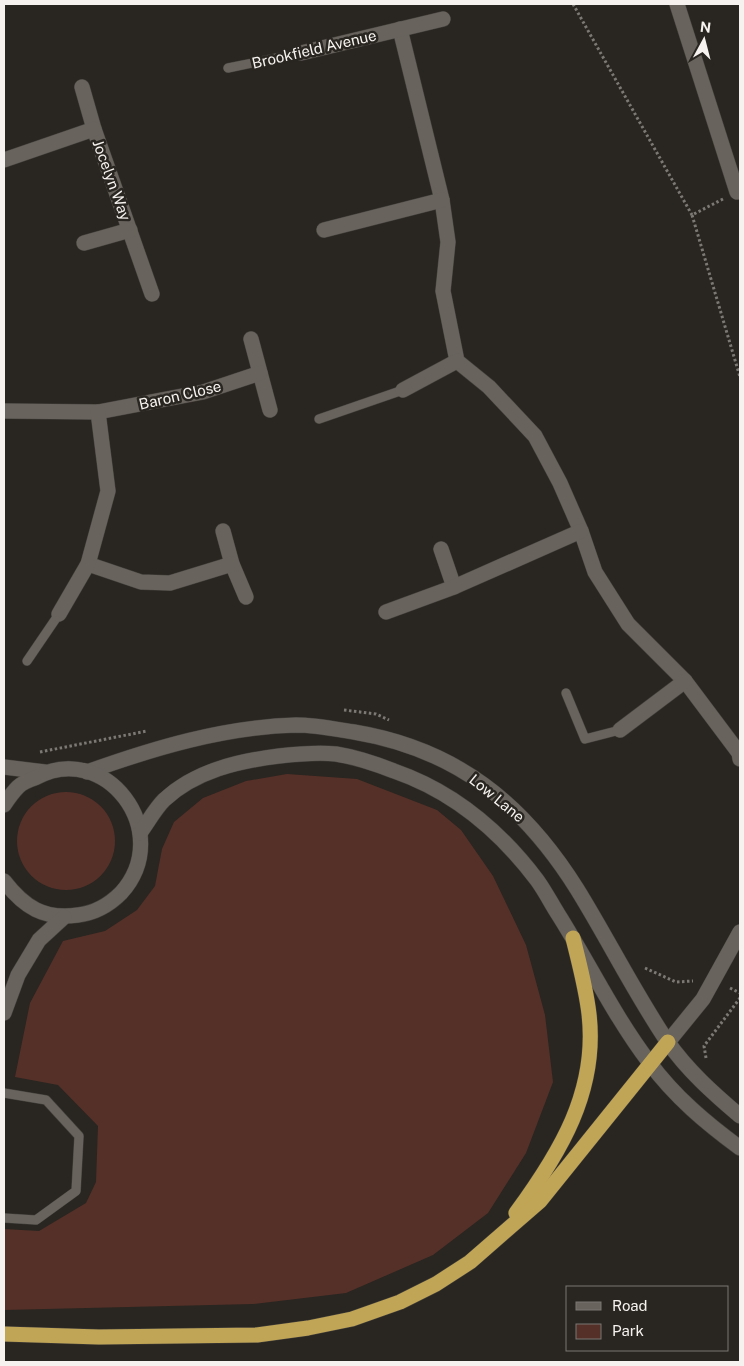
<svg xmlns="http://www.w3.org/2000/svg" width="744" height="1366" viewBox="0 0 744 1366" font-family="'Public Sans',sans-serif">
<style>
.green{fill:#543028}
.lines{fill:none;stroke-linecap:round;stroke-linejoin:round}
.lane-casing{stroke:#43403c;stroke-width:10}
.street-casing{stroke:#43403c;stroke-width:16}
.secondary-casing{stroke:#43403c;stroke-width:16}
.highway-casing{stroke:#43403c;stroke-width:16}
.path{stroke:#7c7874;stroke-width:3;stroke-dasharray:2.5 2.5;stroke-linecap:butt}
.lane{stroke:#68635d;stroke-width:9}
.street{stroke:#68635d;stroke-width:15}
.secondary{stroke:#68635d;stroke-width:15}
.highway{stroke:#c1a556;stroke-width:15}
.labels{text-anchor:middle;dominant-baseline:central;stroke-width:5;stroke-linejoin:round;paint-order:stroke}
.street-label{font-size:15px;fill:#f5f2ef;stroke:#292520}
</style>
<rect width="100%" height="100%" fill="#292520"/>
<g class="green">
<polygon points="287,774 357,779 437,810 461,830 493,876 526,945 545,1015 553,1082 526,1153 488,1213 433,1255 346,1293 253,1304 4,1310 4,1229 39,1231 86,1203 96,1182 98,1126 58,1085 15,1077 30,1003 63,941 105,931 137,910 155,886 162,849 174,822 203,798 246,781"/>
<circle cx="66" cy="841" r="49"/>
</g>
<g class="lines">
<g class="lane-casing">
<g id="lane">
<polyline points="228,68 301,53"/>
<polyline points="319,419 403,390"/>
<polyline points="27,661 59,614"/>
<polyline points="566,693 585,739 620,730"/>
<polyline points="4,1093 46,1100 79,1136 76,1191 36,1220 4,1218"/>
</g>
</g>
<g class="street-casing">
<g id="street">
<polyline points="677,4 737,192"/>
<polyline points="400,29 442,200 448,242 443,291 457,361 489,387 535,436 560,483 581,531 595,572 628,624 685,681 739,753 740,759"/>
<polyline points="301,53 443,19"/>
<polyline points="82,87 94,129 152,294"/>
<polyline points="4,160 94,129"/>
<polyline points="324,230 442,200"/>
<polyline points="84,243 130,230"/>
<polyline points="251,339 270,410"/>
<polyline points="403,390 457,361"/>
<polyline points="4,411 98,412 203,392 260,373"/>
<polyline points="223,531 232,564 246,597"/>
<polyline points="441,549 454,587"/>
<polyline points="88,564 141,582 170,583 232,564"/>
<polyline points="386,612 454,587 581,531"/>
<polyline points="59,614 88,564 108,491 98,412"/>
<polyline points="620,730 685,681"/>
<polyline points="4,767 45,772"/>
<polyline points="668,1042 703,999 740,932"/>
</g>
</g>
<g class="secondary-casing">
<g id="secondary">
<path d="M87,772C154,748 224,727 296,725C315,725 335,729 354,732C456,749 523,803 577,889C608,939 634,992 667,1041C687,1070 714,1094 740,1116"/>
<path d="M4,805C8,799 13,792 18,787C22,783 29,780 35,778C105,739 176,832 121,893C109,905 95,913 78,915C44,920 24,907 4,881"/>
<path d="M140,833C148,822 155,809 164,800C195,771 238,761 279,756C297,754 317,752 336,754C355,757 376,764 394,771C452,791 500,831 537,880C545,891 551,903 558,914C589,963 614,1016 649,1062C675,1097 706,1123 740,1148"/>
<polyline points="4,1013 18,975 39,940 64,917"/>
</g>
</g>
<g class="highway-casing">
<g id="highway">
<path d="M516,1213C560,1153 598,1091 589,1014C586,988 579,963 573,938"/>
<polyline points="4,1334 99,1337 257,1335 308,1328 352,1319 400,1302 436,1284 470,1262 540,1201 668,1042"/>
</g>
</g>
<g class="path">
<polyline points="573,4 692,215"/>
<polyline points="723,199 692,215 740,377"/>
<polyline points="344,710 376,714 389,720"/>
<polyline points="40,752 147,731"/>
<polyline points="645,968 676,982 693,981"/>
<polyline points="730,988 740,993"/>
<polyline points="706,1058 704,1046 740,998"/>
</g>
<use href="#lane" class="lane"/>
<use href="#street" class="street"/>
<use href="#secondary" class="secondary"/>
<use href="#highway" class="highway"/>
</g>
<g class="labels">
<g class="street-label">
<text transform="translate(314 49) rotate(-13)">Brookfield Avenue</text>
<text transform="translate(112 180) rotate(70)">Jocelyn Way</text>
<text transform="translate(180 395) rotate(-13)">Baron Close</text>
<text transform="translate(497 798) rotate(39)">Low Lane</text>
</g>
</g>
<rect width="744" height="1366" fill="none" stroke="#f5f2ef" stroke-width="10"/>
<rect x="566" y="1286" width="162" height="65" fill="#292520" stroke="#7b7773"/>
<rect x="576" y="1302" width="25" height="8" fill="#68635d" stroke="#7b7773"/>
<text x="612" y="1311" font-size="15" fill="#f5f2ef">Road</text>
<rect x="576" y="1324" width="25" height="15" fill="#543028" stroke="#7b7773"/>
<text x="612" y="1336" font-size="15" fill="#f5f2ef">Park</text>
<g transform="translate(704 40) rotate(7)" stroke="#292520" stroke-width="4" paint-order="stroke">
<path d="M0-4L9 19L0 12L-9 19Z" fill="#f5f2ef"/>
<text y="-8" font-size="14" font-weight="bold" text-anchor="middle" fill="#f5f2ef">N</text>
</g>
</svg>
